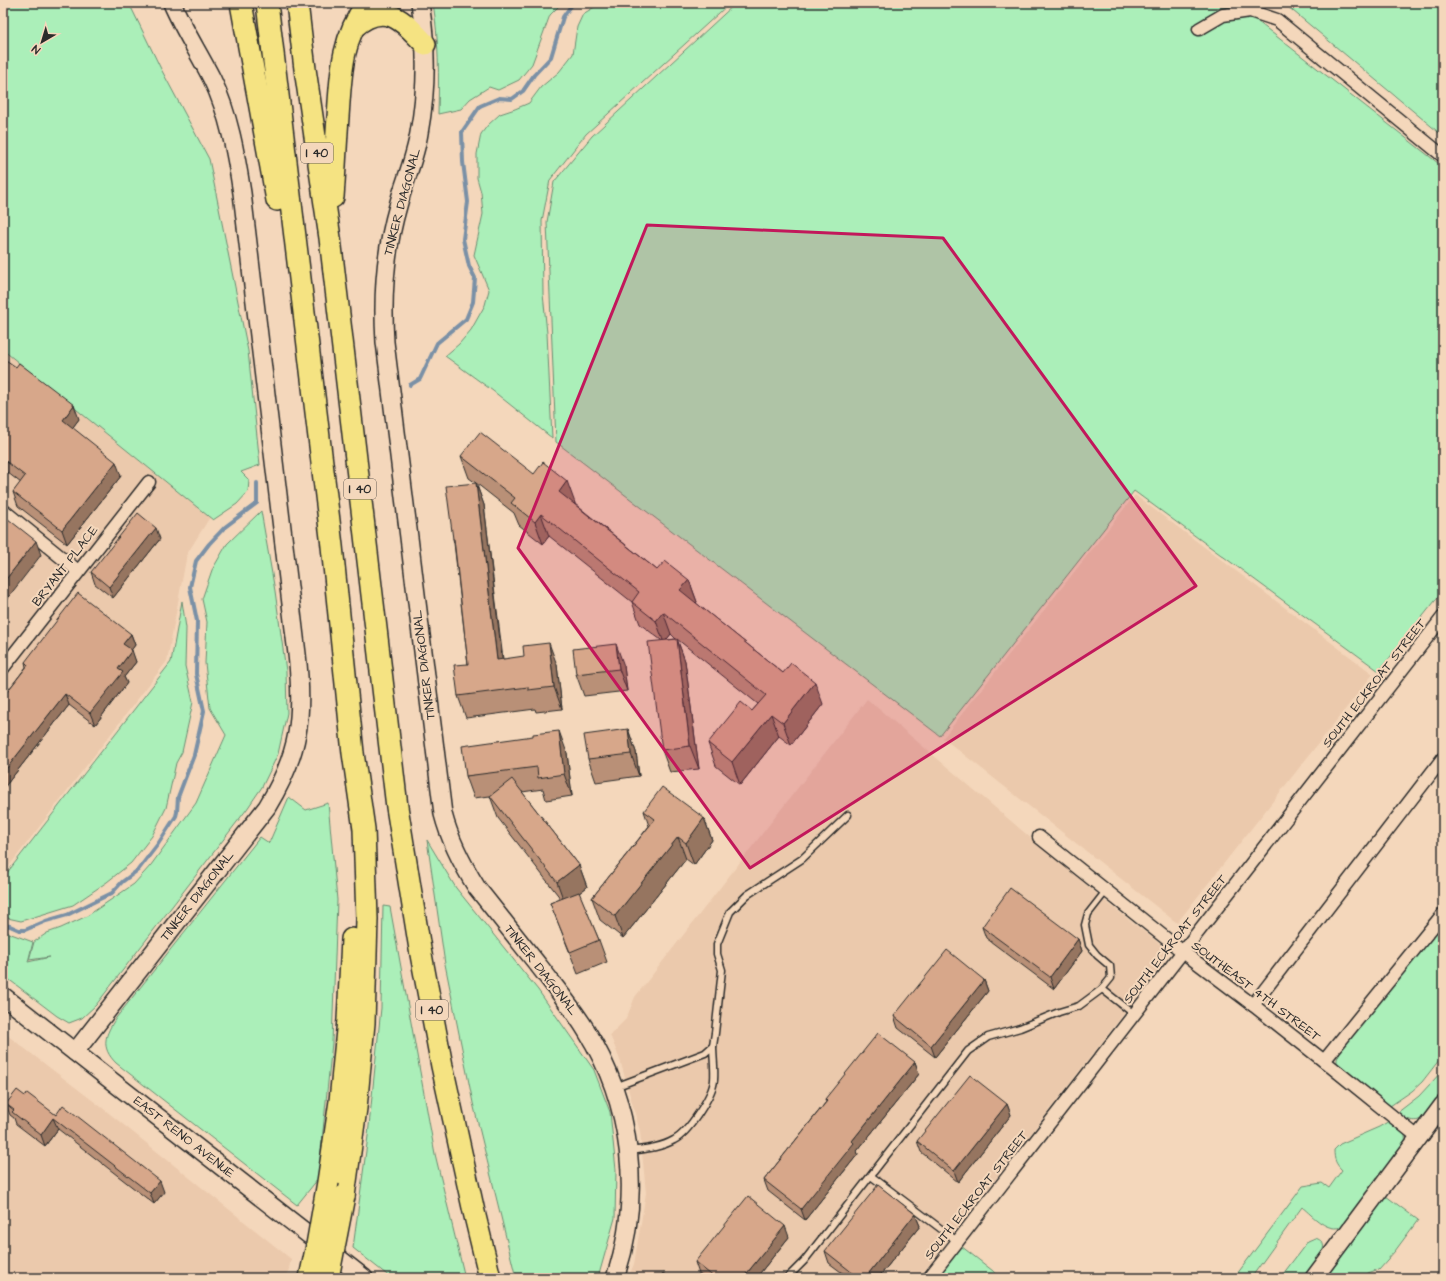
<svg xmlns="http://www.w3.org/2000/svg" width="1446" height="1281" viewBox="0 0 1446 1281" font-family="'Architects Daughter',sans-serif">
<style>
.built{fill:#ebc9ac}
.green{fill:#abefb9;stroke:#6b8d72}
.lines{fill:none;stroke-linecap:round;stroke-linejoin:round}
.stream{stroke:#7a90a6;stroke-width:4}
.lane-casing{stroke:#2b2b2b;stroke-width:9}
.street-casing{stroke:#2b2b2b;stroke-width:15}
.secondary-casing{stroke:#2b2b2b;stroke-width:20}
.highway-casing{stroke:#2b2b2b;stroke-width:24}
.lane{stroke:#f4d7bb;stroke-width:6}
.street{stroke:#f4d7bb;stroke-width:12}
.secondary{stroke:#f4d7bb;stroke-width:17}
.highway{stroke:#f5e382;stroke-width:21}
.highway-bridge-casing{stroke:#2b2b2b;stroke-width:24;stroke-linecap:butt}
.highway-bridge{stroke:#f5e382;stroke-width:21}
.wall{fill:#b99077;stroke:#2b2b2b;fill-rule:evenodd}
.shaded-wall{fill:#967561;stroke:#2b2b2b}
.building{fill:#d7a78a;stroke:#2b2b2b}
.marked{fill:#c2185b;fill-opacity:0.2;stroke:#c2185b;stroke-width:3;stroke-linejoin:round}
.labels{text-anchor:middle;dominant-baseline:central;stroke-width:4;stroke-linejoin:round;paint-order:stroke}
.shield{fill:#f4d7bb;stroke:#675f56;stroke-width:1}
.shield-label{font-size:12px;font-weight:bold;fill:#2b2b2b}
.street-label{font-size:13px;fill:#2b2b2b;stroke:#f4d7bb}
</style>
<rect width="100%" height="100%" fill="#f4d7bb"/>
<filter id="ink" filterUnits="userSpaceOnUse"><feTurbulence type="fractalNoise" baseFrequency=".025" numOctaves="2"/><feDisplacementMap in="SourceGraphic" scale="8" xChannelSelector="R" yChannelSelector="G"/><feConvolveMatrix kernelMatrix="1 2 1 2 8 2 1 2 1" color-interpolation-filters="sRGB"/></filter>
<g filter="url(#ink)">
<g class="built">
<polygon points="3,350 210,517 187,554 167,661 3,874"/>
<polygon points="1135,495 1373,674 1177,923 943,738"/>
<polygon points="867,699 1104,900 1162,946 1166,957 1164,962 919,1278 628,1278 634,1264 646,1193 640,1131 620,1060 610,1035 626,1019 635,997"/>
<polygon points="3,1032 105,1110 291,1259 287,1278 3,1278"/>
</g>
<g class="green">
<polygon points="3,3 129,3 161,69 209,159 248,351 260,465 241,472 249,480 248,492 237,504 213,520 3,350"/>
<path d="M433,3H562L550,15L532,64L519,80L498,90L489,87L470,99L461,109L438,114C439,77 439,40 433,3Z"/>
<polygon points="601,3 730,3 586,134 550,180 542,221 543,294 547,333 552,438 493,391 445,356 459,344 471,330 485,305 489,290 474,255 483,214 481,192 477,178 477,154 481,134 488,125 500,114 515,109 529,103 541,87 559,72 573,54 577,27 583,14"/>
<polygon points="736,3 1234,3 1443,167 1443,591 1379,671 1134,491 940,736 556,442 547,222 554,182 592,136"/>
<polygon points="1276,3 1443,3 1443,136 1287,6"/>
<polygon points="261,511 275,591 286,671 287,713 278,754 262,787 247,809 96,1005 82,1018 69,1023 57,1016 3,975 3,931 33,942 28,962 50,957 29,960 34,942 47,933 61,928 87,916 134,884 151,865 196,803 226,735 210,708 205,663 207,622 202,599 212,570 227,544"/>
<polygon points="182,601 186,628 185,666 193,702 182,752 176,763 166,808 152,836 131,863 107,882 73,905 21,921 3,917 3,878 171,662"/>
<path d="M289,797L306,810L328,803L337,900L332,1043L318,1179L297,1205L116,1063C100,1047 105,1035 116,1018L260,837L269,843Z"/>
<polygon points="427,840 456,888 538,990 594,1070 610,1112 616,1170 615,1218 598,1278 516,1278 473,1103 445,964"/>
<polygon points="383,906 390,907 435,1154 465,1278 391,1278 353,1248 368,1136 381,1008"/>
<polygon points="1443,922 1443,1055 1422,1082 1412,1091 1390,1106 1337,1065 1337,1059 1342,1046"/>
<path d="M1443,1070C1443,1076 1445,1088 1442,1095C1440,1099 1436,1103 1433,1107C1421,1123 1414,1125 1397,1113L1419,1096Z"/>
<path d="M1391,1120C1400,1127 1407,1130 1405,1143L1343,1226C1328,1234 1313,1216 1302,1207L1251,1278H1234L1303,1186L1322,1183L1329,1188L1342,1170C1336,1164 1334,1160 1334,1150L1340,1144L1379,1127Z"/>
<polygon points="1386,1196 1418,1220 1395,1251 1379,1269 1368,1273 1364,1278 1326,1278"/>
<path d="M1315,1238C1337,1244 1310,1269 1303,1278H1280L1308,1241Z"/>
<polygon points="961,1246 1002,1278 936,1278"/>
</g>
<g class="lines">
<g class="stream">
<polyline points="410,385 420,379 437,343 466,319 473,302 475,278 469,266 463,239 468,202 463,162 462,132 480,106 499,98 512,99 523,91 534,75 551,57 563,17 573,3"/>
<polyline points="3,925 10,926 19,930 25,930 46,921 67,915 112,893 122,882 138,870 158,844 176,816 177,812 178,797 194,755 204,711 196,674 197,621 190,587 196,561 209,544 225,527 257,503 257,483"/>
</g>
<g class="lane-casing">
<g id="lane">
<polyline points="1102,989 1134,1014"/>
<polyline points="615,1087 705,1053 713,1046 715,1033 722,970 717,954 717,944 730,912 747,895 802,859 848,815"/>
<path d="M629,1151C644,1149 660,1148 674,1140C688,1133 713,1095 714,1080C715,1069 713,1057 713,1046"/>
<polyline points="871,1176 957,1241"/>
<polyline points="787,1278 804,1261 968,1051 988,1037 1020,1028 1059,1012 1079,1006 1102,989 1111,978 1110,966 1097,955 1089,945 1085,925 1088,914 1106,891"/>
</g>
</g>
<g class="street-casing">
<g id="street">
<polyline points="1199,29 1223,15 1250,11 1277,20 1443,156"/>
<polyline points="3,510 78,571"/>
<polyline points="3,668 149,482"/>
<polyline points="1039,837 1183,952 1253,1005 1324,1061 1418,1137"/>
<polyline points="1253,1005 1443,758"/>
<polyline points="1324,1061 1443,914"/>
<polyline points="929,1278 1443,617"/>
</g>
</g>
<g class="secondary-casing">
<g id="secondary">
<path d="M420,3C427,46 427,90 419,133C415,159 404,182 398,206C385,251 382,296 385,342L443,814C450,841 462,864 477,888C498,914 518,940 539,966C555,987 572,1007 586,1030C632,1103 643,1196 615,1278"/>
<polyline points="3,996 364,1278"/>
<path d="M75,1052L267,807C300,753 304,716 297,654L242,193C236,154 229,114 212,79C199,53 183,29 172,3"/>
<polyline points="1314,1278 1443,1105"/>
</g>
</g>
<g class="highway-casing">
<g id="highway">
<polyline points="241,3 277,200"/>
<polyline points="267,3 332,546 353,753 364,829 367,919 364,1023 356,1108 344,1196"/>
<polyline points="297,3 305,69 330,238 397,807 420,949 442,1066 474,1212 490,1278"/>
<path d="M354,27C384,0 403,20 425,44"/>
<path d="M333,197C335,171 336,144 338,117C341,74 341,40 367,3"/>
<polyline points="328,1182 340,1101 348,1020 352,939"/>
</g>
</g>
<use href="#lane" class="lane"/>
<use href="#street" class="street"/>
<use href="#secondary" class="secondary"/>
<use href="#highway" class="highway"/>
<g class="highway-bridge-casing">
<g id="highway-bridge">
<polyline points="310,1278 317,1245 328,1182"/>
<polyline points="328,1278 344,1196"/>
</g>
</g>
<use href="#highway-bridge" class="highway-bridge"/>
</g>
<g class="wall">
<polygon points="3,358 79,419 72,428 121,476 67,544 18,506 13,492 21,483 3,469"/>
<path d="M461,456L534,474L575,503V504L657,570L689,580L697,602L696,603L783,673L823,704L791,745L779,736L740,785L716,766L708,743L752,711L758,704L677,639L685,661L699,769L670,772L662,750L661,640L640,624L632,602L549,536L543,544L519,525L514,513L476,483L484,505L503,659L557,665L562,709L536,712L535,709L466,718L458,696L468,664L454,543L453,539L476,483L469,478ZM671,634L676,639L666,640Z"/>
<polygon points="160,539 113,598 95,584 91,572"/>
<polygon points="131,634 135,645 131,650 136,662 124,677 127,683 95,725 69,705 3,789 3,697 26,667 25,662"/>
<polygon points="624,666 627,691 584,696 576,674"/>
<polygon points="628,729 636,752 639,776 596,782 588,759"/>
<polygon points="567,753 572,796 546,800 543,789 522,792 579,865 587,887 579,893 599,940 607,962 578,974 559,925 550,903 561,899 498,818 490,796 474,798 466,776"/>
<polygon points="644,811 704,818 712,840 694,865 686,859 623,938 600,920 592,898 649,826"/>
<polygon points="982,927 1078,939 1082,951 1054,989 986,938"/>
<polygon points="984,980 988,991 935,1057 898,1028 894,1016"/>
<polygon points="915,1062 919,1074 857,1151 858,1154 805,1220 768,1191 764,1180 826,1102 825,1099"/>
<polygon points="25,1096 56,1115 164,1192 154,1204 58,1129 45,1146 16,1124 14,1118 10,1115 6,1104"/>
<polygon points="1007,1104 1011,1115 958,1182 921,1152 917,1141"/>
<polygon points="915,1214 920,1226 878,1278 849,1278 829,1263 825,1251"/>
<polygon points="789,1237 756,1278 705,1278 699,1274 695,1262"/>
</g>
<g class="shaded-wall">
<polygon points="74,405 79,419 68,434 63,420"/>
<polygon points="116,462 121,476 67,544 62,530"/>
<polygon points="567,481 575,503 567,514 559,492"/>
<polygon points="476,483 484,505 505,682 497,660"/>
<polygon points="541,514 549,536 543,544 535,522"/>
<polygon points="156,528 160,539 113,598 109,587"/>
<polygon points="36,541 41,555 3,604 3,583"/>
<polygon points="689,580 697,602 688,612 680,590"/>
<polygon points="663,612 671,634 664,643 656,621"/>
<polygon points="131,634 135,645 128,655 123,644"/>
<polygon points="677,639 685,661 699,769 690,746"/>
<polygon points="549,643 557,665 562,709 554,687"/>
<polygon points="616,644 624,666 627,691 619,669"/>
<polygon points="132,650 136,662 124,677 127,683 95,725 90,713 118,669"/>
<polygon points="815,682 823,704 791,745 783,723"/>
<polygon points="65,694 69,705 3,789 3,773"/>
<polygon points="771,714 779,736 740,785 732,762"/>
<polygon points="628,729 636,752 639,776 631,754"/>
<polygon points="559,731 567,753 572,796 564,774"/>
<polygon points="704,818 712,840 694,865 686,843"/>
<polygon points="678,837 686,859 623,938 615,916"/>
<polygon points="579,865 587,887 565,904 557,882"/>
<polygon points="1078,939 1082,951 1054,989 1050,977"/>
<polygon points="984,980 988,991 935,1057 931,1046"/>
<polygon points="915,1062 919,1074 857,1151 858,1154 805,1220 801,1209 852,1141"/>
<polygon points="1007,1104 1011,1115 958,1182 954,1171"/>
<polygon points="53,1118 58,1129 45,1146 41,1135"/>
<polygon points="160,1181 164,1192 154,1204 150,1193"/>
<polygon points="915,1214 920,1226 878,1278 865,1278"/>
<polygon points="785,1226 789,1237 756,1278 743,1278"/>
</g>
<g class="building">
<polygon points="3,358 16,367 19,363 74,405 63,420 116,462 62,530 13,492 25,476 3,459"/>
<polygon points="480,432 534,474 543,462 567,481 559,492 657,570 665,561 689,580 680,590 783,673 791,663 815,682 783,723 771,714 732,762 708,743 741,702 752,711 766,695 663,612 656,621 632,602 639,592 541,514 535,522 511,503 515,498 461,456"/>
<polygon points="476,483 497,660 524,656 523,646 549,643 554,687 528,690 528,687 458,696 454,665 468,664 454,539 453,539 446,486"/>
<polygon points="138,513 156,528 109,587 91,572"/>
<polygon points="3,515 36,541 3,583"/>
<polygon points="78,593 131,634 123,644 132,650 118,669 123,672 90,713 65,694 3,773 3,697 28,665 25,662"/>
<polygon points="677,639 690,746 662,750 648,642"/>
<polygon points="616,644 619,669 576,674 573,649"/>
<polygon points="628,729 631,754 588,759 584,735"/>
<polygon points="559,731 564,774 538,778 537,767 466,776 462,746 533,736 533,734"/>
<polygon points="512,779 579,865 557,882 490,796"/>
<polygon points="662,787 704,818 686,843 678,837 615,916 592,898 655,819 644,811"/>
<polygon points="1010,888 1078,939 1050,977 982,927"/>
<polygon points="579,892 599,940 570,952 550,903"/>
<polygon points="947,950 984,980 931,1046 894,1016"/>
<polygon points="878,1033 915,1062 852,1141 854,1143 801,1209 764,1180 827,1101 825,1099"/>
<polygon points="970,1075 1007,1104 954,1171 917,1141"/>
<polygon points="17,1090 25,1096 27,1093 56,1115 63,1105 160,1181 150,1193 53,1118 41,1135 12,1112 14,1110 6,1104"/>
<polygon points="878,1185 915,1214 865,1278 859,1278 825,1251"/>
<polygon points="748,1196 785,1226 743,1278 715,1278 695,1262"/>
<polygon points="663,1273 670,1278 659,1278"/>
</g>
</g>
<path class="marked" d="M647,225L943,238L1196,586L750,868L518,548Z"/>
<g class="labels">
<g class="shield">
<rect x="301" y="143" width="32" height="20" rx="3"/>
<rect x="344" y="479" width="32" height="20" rx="3"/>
<rect x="416" y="1000" width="32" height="20" rx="3"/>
</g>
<g class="shield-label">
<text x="317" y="153">I 40</text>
<text x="360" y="489">I 40</text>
<text x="432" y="1010">I 40</text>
</g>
<g class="street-label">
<text transform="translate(402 202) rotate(-75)">TINKER DIAGONAL</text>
<text transform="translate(65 566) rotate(-52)">BRYANT PLACE</text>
<text transform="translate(424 665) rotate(-97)">TINKER DIAGONAL</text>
<text transform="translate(1374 683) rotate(-52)">SOUTH ECKROAT STREET</text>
<text transform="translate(197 896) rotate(-52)">TINKER DIAGONAL</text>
<text transform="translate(1175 939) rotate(-52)">SOUTH ECKROAT STREET</text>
<text transform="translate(541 970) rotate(52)">TINKER DIAGONAL</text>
<text transform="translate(1256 991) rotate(37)">SOUTHEAST 4TH STREET</text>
<text transform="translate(184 1137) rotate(38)">EAST RENO AVENUE</text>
<text transform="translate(976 1195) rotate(-52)">SOUTH ECKROAT STREET</text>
</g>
</g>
<rect width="1446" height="1281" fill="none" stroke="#f4d7bb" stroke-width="16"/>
<rect x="8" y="8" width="1430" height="1265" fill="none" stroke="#2b2b2b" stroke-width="1.5" filter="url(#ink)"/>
<g transform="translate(42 42) rotate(218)" stroke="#f4d7bb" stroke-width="3" paint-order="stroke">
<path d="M0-3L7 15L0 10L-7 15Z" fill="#2b2b2b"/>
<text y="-6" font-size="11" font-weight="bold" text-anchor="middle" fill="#2b2b2b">N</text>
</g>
</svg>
